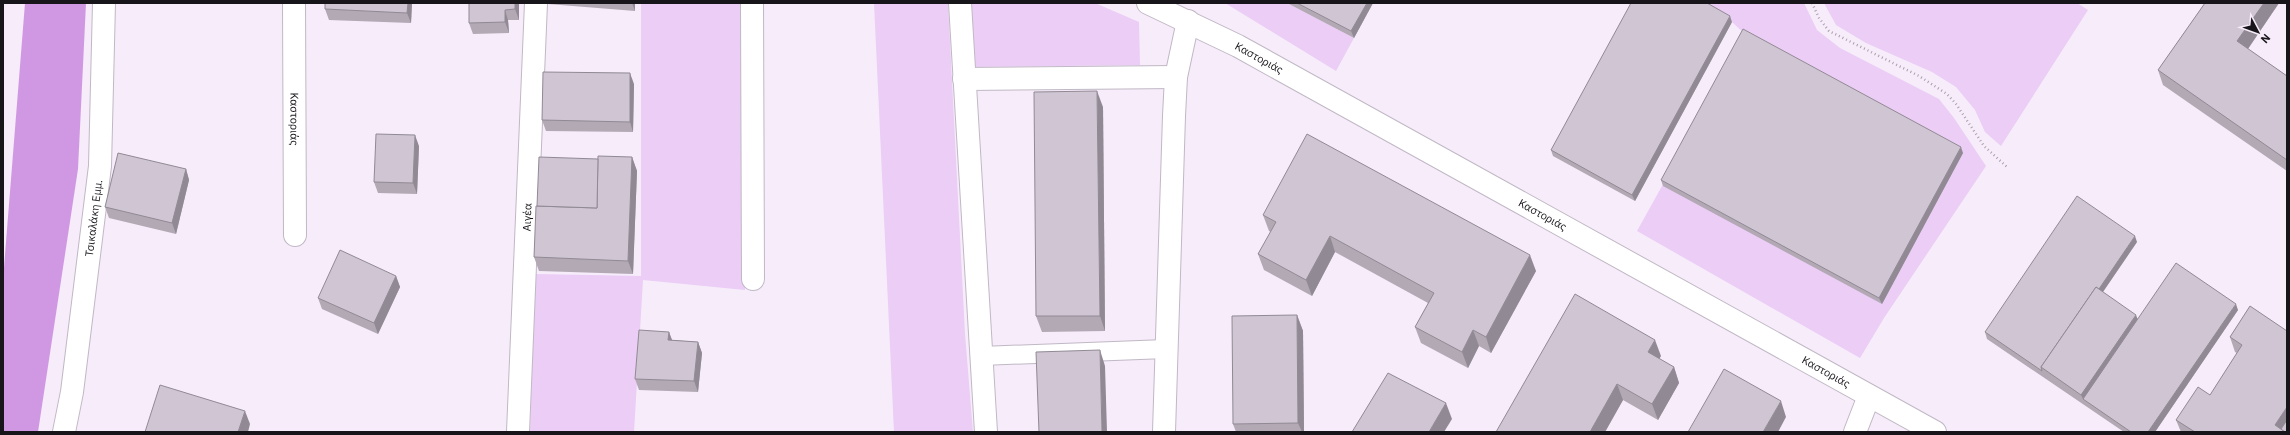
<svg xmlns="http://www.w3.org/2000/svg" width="2290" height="435" viewBox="0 0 2290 435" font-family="'IBM Plex Sans',sans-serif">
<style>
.green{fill:#ebcdf6}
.forest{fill:#d098e3}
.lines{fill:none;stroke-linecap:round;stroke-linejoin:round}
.service-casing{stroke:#c1b8c5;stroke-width:20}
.minor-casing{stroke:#c1b8c5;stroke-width:24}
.path{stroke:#a9a1ac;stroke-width:2.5;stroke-dasharray:1 3;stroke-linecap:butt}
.service{stroke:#fff;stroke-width:18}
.minor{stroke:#fff;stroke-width:22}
.wall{fill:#b2a9b5}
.shaded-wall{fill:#918a94}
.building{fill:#cfc5d3;stroke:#918a94}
.labels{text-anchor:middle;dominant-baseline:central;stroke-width:3.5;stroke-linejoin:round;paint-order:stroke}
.street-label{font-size:11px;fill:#18151a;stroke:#f6ecfa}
</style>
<rect width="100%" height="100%" fill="#f6ecfa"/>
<g class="green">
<polygon points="641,3 741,3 745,290 643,280 634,432 530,432 535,274 641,276"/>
<polygon points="874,3 948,3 965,334 973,432 894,432"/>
<polygon points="971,3 1095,3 1139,22 1140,65 971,67"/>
<polygon points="1225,3 1287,3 1354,38 1336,71"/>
<polygon points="1698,3 1804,3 1817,30 1840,48 1939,99 1954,118 1986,166 1884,318 1860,358 1637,231 1746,35 1732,22"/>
<polygon points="1824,3 2077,3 2088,10 2001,146 1985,132 1975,110 1956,87 1932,72 1866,43 1836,25"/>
</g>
<polygon class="forest" points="25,3 86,3 78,169 38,432 3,432 3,280"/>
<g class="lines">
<g class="service-casing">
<polyline id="service" points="981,356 1166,349"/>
</g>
<g class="minor-casing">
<g id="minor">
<path id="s1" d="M294,3L295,235"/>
<polyline points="752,3 753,279"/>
<polyline points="960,3 986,432"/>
<path id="s2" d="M1148,3L1238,46L1935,432"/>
<polyline points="964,79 1176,77"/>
<path id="s3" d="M64,432L72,392L100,166L104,3"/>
<path id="s4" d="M518,432L536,3"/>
<polyline points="1164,432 1174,116 1176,77 1188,21"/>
<polyline points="1855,432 1869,396"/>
</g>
</g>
<polyline class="path" points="1812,3 1819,18 1829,31 1919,76 1947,94 1956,104 1984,146 2007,167"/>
<use href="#service" class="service"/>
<use href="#minor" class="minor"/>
</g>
<g class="wall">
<polygon points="325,3 412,3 411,23 329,20 325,9"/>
<polygon points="469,3 519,3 519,20 508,20 509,33 473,34 469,23"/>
<polygon points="548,3 635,3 635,11 548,4"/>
<polygon points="1287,3 1373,3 1354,38"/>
<polygon points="2205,3 2279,3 2248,49 2287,76 2287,171 2163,85 2158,70"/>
<polygon points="1732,22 1635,201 1553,156 1551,150"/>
<polygon points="634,84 633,132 546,131 542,120"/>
<polygon points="1103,107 1105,331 1042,332 1036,316"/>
<polygon points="419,146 417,194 378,193 374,182"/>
<polygon points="1963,153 1882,304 1663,186 1661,180"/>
<polygon points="632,157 637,171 633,274 539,271 534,257 537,206 598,159"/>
<polygon points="186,169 189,180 176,234 109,218 105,207"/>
<polygon points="1263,215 1536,271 1491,353 1479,346 1468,368 1421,343 1415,327 1428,303 1335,252 1312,296 1264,270 1258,254 1271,232 1269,231"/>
<polygon points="2137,242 2103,292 2138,319 2238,310 2155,432 2124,432 1987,339 1985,332"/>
<polygon points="396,276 400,287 378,334 322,309 318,298"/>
<polygon points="2250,306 2287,432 2181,432 2176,420 2210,395 2237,353 2235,352 2230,337"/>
<polygon points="1297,315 1303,331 1304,432 1236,432 1233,424"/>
<polygon points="669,332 672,340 698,342 702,353 698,392 639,390 635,379"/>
<polygon points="1661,356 1659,359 1674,367 1679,383 1658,420 1623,400 1605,432 1496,432"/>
</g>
<g class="shaded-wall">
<polygon points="408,3 412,3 411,23 407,13"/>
<polygon points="515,3 519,3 519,20 515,9"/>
<polygon points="632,3 635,3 635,11"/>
<polygon points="1367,3 1373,3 1354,38 1351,31"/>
<polygon points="2264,3 2279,3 2243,56 2237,41"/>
<polygon points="505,10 508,20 509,33 505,22"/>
<polygon points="1730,16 1732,22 1635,201 1632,195"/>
<polygon points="630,73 634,84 633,132 630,122"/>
<polygon points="1097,91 1103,107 1105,331 1100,316"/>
<polygon points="415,135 419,146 417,194 413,183"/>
<polygon points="1961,147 1963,153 1882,304 1879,298"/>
<polygon points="632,157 637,171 633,274 628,261"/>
<polygon points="186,169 189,180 176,234 172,223"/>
<polygon points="1330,236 1335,252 1312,296 1306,280"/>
<polygon points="2135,236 2137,242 2048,372 2044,369"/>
<polygon points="1530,255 1536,271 1491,353 1486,337"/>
<polygon points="396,276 400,287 378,334 374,323"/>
<polygon points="2236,304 2238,310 2155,432 2148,432"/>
<polygon points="1297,315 1303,331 1304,432 1302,432 1298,423"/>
<polygon points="2136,315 2140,325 2083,399 2081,395"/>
<polygon points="1473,330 1479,346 1468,368 1462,352"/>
<polygon points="669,332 673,343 668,340"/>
<polygon points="1655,340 1661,356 1653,368 1648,352"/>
<polygon points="698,342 702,353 698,392 694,381"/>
<polygon points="1100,350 1105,366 1107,432 1102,432"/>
<polygon points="1674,367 1679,383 1658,420 1652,404"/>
<polygon points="1617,384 1623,400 1605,432 1590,432"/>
<polygon points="1781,401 1786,417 1778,432 1763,432"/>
<polygon points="1446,403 1452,419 1444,432 1429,432"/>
<polygon points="2287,407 2287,430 2286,432 2275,425"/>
<polygon points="245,411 250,424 248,432 238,432"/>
</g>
<g class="building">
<polygon points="325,3 408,3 407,13 325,9"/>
<polygon points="469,3 515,3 515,9 505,10 505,22 469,23"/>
<polygon points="1297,3 1367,3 1351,31"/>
<polygon points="1631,3 1707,3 1730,16 1632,195 1551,150"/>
<polygon points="2205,3 2264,3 2237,41 2287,76 2287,160 2158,70"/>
<polygon points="1743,29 1961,147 1879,298 1661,180"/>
<polygon points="543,72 630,73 630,122 542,120"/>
<polygon points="1097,91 1100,316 1036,316 1034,92"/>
<polygon points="376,134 415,135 413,183 374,182"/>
<polygon points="1307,134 1530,255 1486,337 1473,330 1462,352 1415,327 1434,293 1330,236 1306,280 1258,254 1276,222 1263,215"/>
<polygon points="118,153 186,169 172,223 105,207"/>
<polygon points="598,156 632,157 628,261 534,257 536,206 597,208"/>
<polygon points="539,157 598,159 597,208 537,206"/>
<polygon points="2077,196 2135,236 2099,289 2096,287 2041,367 2042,371 1985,332"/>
<polygon points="340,250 396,276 374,323 318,298"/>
<polygon points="2176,263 2236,304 2148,432 2131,432 2083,399"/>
<polygon points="2096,287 2136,315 2081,395 2041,367"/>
<polygon points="1575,294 1655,340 1648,352 1674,367 1652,404 1617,384 1590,432 1496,432"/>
<polygon points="2250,306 2287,331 2287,407 2275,425 2285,432 2195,432 2176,420 2198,387 2210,395 2242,345 2230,337"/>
<polygon points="1297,315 1298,423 1233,424 1232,316"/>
<polygon points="639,330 669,332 668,340 698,342 694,381 635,379"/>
<polygon points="1100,350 1102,432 1039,432 1036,352"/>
<polygon points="1724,369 1781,401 1763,432 1688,432"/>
<polygon points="1388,373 1446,403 1429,432 1352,432"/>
<polygon points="160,385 245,411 238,432 145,432"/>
<polygon points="2287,420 2287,432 2285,432 2281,429"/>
</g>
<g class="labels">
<g class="street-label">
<text stroke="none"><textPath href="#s2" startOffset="124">Καστοριάς</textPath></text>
<text stroke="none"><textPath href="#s1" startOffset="116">Καστοριάς</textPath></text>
<text stroke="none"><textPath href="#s2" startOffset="448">Καστοριάς</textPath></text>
<text stroke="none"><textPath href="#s3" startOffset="216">Τσικαλάκη Εμμ.</textPath></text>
<text stroke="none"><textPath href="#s4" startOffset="215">Αιγέα</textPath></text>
<text stroke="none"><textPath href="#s2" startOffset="772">Καστοριάς</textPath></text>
</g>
</g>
<rect width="2290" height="435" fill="none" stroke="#18151a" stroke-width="8"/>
<g transform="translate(2258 32) rotate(131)" stroke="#f6ecfa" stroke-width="3" paint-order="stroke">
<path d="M0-3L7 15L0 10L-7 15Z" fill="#18151a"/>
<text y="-6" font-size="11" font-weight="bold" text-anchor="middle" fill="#18151a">N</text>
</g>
</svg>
